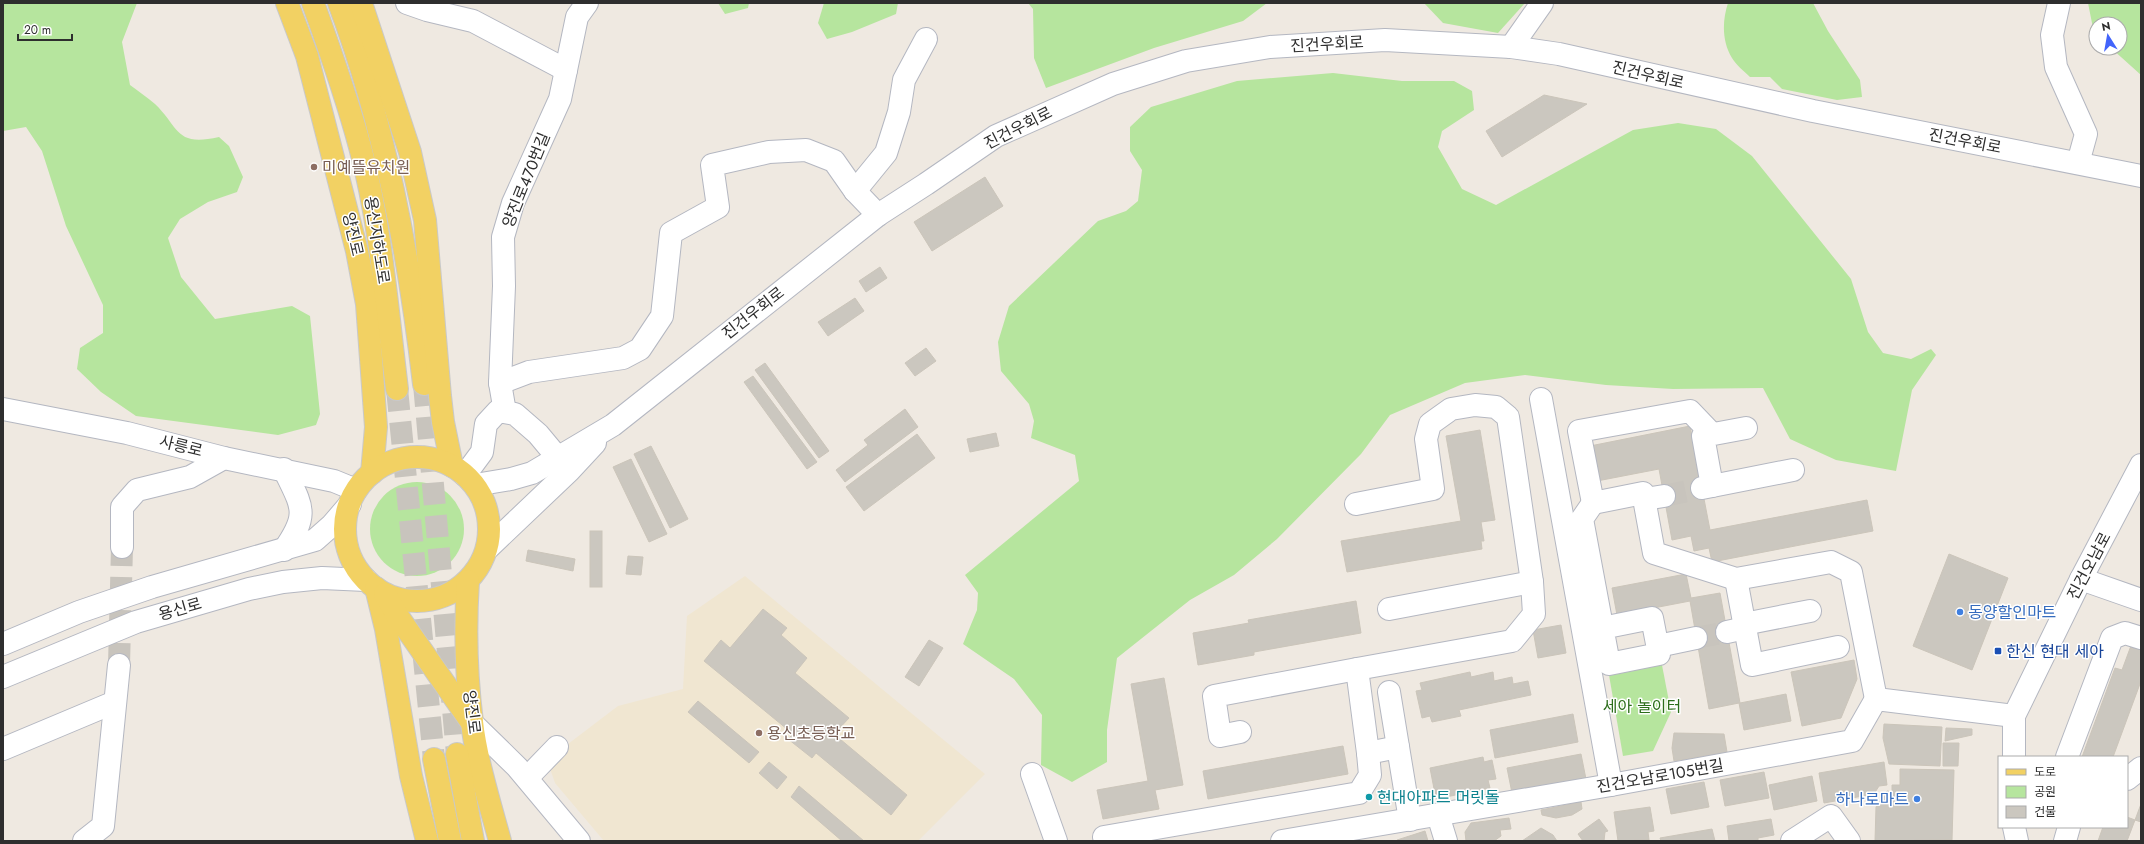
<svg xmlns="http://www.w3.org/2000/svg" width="2144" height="844" viewBox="0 0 2144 844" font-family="Jost,'Noto Sans KR',sans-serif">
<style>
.education{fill:#f0e6d1}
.green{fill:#b6e59e}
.building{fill:#cbc7bf;stroke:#cbc5ba}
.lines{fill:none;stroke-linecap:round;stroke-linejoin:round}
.minor-tunnel{stroke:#c8c4bd;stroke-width:22;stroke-dasharray:22 11;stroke-linecap:butt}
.major-tunnel{stroke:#c8c4bd;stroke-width:22;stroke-dasharray:22 11;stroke-linecap:butt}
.minor-casing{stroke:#b4b7c1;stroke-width:24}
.major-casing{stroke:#c9c9c9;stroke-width:24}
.minor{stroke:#fff;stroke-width:22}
.major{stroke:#f2d163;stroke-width:22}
.education-dot{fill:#8d6e63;stroke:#fff;stroke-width:1.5}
.shop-dot{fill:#3f7fe0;stroke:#fff;stroke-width:1.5}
.transit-dot{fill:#1a4fb4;stroke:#fff;stroke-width:1.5}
.culture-dot{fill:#0f9aa8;stroke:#fff;stroke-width:1.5}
.labels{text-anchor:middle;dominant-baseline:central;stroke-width:3;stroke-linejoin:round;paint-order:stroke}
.street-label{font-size:16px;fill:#2e2e2e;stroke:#fff}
.education-label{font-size:16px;fill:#785e54;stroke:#fff;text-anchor:start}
.shop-label{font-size:16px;fill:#366cbe;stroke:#fff;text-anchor:start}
.transit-label{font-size:16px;fill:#164399;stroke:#fff;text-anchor:start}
.park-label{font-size:16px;fill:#2c6e1b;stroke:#fff}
.culture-label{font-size:16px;fill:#0d838f;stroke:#fff;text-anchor:start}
</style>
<rect width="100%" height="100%" fill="#efe9e1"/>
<polygon class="education" points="745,576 985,774 918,841 604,841 555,783 547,760 618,706 683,689 687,616"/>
<g class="green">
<path d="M3,3H137L122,42L130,85C138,91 147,97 155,104C180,128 175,147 219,137L229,146L243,177L237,192L208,202L180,219L168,238L181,277L215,319L292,306L310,316L320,414L316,425L278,435L136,416L101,392L77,369L80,348L103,333V305L66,226L42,151L26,127L3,131Z"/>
<polygon points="718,3 749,3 748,8 725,14"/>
<polygon points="824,3 898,3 896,14 852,32 827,39 818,23"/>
<polygon points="1028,3 1267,3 1243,21 1154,48 1046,88 1034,58 1033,9"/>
<polygon points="1424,3 1525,3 1498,33 1443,23"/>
<path d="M1728,3H1813L1828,31L1860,80L1862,97L1837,100L1782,89L1770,77H1750C1744,71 1736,65 1732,58C1722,42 1722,21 1728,3Z"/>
<polygon points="2088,3 2141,3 2141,75 2111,48 2120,48 2120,24 2096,24 2096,35 2094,33"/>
<polygon points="1333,73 1402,81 1454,81 1472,91 1474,110 1442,131 1438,147 1462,189 1496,205 1633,130 1678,123 1716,129 1752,156 1851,279 1868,332 1883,353 1911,359 1931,349 1936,355 1912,390 1896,471 1836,460 1790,439 1763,388 1673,389 1606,385 1525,375 1465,383 1390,415 1361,454 1277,539 1234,575 1190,600 1117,658 1107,730 1107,762 1072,782 1041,765 1042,715 1014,679 963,644 977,610 978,593 965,575 1079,481 1075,455 1031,438 1034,421 1029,404 1001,371 998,342 1009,306 1098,221 1126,211 1138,201 1142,170 1130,151 1130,127 1151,107 1237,81"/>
<circle cx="417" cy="529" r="47"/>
<polygon points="1662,665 1671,712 1653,751 1623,756 1609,675"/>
</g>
<g class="building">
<polygon points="1544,95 1587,104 1502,157 1486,131"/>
<polygon points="985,177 1003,206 932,251 914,222"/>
<polygon points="880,267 887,278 866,292 859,281"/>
<polygon points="855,298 864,311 828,336 818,322"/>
<polygon points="926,348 936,361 915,376 905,363"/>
<polygon points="765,363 829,451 819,458 755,370"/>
<polygon points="753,376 817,462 807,469 744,382"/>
<polygon points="905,409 918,427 845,482 836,470 868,445 864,440"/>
<polygon points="1690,426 1710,530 1867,500 1873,531 1712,562 1709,548 1694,551 1691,536 1672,540 1659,469 1597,481 1590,446"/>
<polygon points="1480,430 1495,520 1481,522 1484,541 1481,541 1482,549 1347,572 1341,541 1461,521 1446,436"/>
<polygon points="996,433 999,446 970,452 967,439"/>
<polygon points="917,434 935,458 864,511 846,487"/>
<polygon points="651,446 688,519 670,528 634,454"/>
<polygon points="631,459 667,534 649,542 613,467"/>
<rect x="590" y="531" width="12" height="56"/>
<polygon points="528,550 575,559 573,571 526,561"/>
<polygon points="1949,554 2008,578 1972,670 1913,646"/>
<polygon points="628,556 643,557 641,575 626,574"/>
<polygon points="1686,574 1691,598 1720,593 1740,703 1786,694 1791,721 1744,730 1739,703 1709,709 1690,601 1617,615 1612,588"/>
<polygon points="1356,601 1361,633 1254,652 1254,655 1198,665 1193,633 1249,623 1248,620"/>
<polygon points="763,609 787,628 781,635 807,658 795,673 849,718 834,734 907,795 891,815 816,753 812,758 788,739 793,734 704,661 721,640 730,648"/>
<polygon points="1561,625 1566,653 1538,658 1533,630"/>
<polygon points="929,640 943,648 919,686 905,677"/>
<polygon points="2132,643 2141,646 2141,681 2113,757 2082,757 2115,668 2122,670"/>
<polygon points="1854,660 1857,679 1841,718 1802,726 1791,672"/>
<polygon points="1470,672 1471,677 1493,672 1494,681 1512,677 1513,684 1528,681 1531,695 1459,710 1461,716 1432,722 1430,716 1422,718 1416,691 1422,690 1420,683"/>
<polygon points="1164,678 1183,785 1155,790 1159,809 1103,819 1097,790 1148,781 1131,684"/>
<polygon points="698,701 759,752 749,763 688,712"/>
<polygon points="1573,714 1578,742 1495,758 1490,730"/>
<polygon points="1884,724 1942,727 1940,766 1889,764 1883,738"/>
<polygon points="1946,728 1972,729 1972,735 1945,741"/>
<polygon points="1674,733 1724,734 1727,752 1674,761 1672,748"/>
<polygon points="1943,743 1959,743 1958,766 1943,766"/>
<polygon points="1343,746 1348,774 1208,799 1203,771"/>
<polygon points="1581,754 1586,779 1512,793 1507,768"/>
<polygon points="1483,757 1484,762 1492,760 1496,779 1488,780 1490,788 1436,799 1430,768"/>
<polygon points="769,762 787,777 777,789 759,773"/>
<polygon points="1884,762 1887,785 1879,786 1874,794 1824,803 1819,773"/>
<polygon points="1900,769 1954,770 1952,840 1875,841 1876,807 1887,791 1892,792 1892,785 1900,785"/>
<polygon points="1764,772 1769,798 1725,806 1720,780"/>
<polygon points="1812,776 1817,801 1774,810 1769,785"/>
<polygon points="1704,782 1709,807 1671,814 1666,789"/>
<polygon points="799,786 864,841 842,841 791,797"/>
<polygon points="1581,802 1582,809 1572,815 1556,818 1542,815 1541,810"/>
<polygon points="2141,804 2141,822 2135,820 2127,841 2098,841 2103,827 2127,827 2127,817 2135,820"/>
<polygon points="1650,807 1654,831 1648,832 1649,840 1618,841 1614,812"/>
<polygon points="1509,818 1511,829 1500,830 1501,836 1494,841 1466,841 1465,832 1471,823"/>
<polygon points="1599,819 1608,831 1605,832 1604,841 1583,841 1578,834"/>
<polygon points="1771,819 1774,835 1758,838 1758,841 1729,841 1727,826"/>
<polygon points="1541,828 1553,835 1557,841 1522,841"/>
<polygon points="1712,829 1715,841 1661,841 1660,838"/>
<polygon points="1425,831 1428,841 1398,841 1397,840"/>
</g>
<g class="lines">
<g class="minor-tunnel">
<polyline points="1664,496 1702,488"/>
<polyline points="1696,638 1727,632"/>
<polyline points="119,665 122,547"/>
</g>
<g class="major-tunnel">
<polyline points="424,384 457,754"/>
<polyline points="397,389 434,759"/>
</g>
<g class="minor-casing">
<g id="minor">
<polyline points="407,3 427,10 473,21 566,70"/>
<polyline points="2059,3 2052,35 2056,67 2086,134 2078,163"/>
<polyline points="1511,47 1542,3"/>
<polyline points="855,191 886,153 899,112 904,80 926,39"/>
<polyline points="500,383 529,372 623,358 640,349 662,316 671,233 718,207 712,165 769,152 806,150 834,161 855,191 878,215"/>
<polyline points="1541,399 1611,785"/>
<polyline points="3,409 127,433 224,458 334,481 356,490"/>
<polyline points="505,412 500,383 504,286 503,237 513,203 560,99 577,17 587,3"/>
<polyline points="1712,434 1690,411 1579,431 1593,503 1643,493 1654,553 1736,579 1831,562 1851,572 1876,699"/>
<path d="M284,469C302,507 310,513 284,550"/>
<polyline points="465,475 482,452 486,424 498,411 515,414 538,434 558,458"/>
<polyline points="475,485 511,479 532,473 613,425 878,215 926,184 996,136 1113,84 1186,61 1270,47 1385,40 1511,47 1559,54 1813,111 2141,176"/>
<polyline points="1712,486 1703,436 1746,428"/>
<polyline points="1702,488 1793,470"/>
<polyline points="1645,499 1664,496"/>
<polyline points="1593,503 1582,519 1609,664 1659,654 1652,618 1602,628"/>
<polyline points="1356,504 1433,489 1426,439 1430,424 1451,409 1475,405 1496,407 1508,417 1532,582 1389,609"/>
<polyline points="122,547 122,507 137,490 190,477 224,458"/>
<polyline points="487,549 569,471 595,443"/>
<polyline points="1736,579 1752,665 1838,647"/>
<polyline points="2081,579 2141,600"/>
<polyline points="1744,624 1810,611"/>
<polyline points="1727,632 1745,628"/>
<polyline points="3,644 79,612 152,587 315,540 332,525 350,504"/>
<polyline points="1658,646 1696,638"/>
<polyline points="3,677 136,622 249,589 283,582 322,578 366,580"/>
<polyline points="1389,692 1410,820"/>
<polyline points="472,723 517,767 579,841"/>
<polyline points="1240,732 1220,736 1214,696 1357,669"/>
<polyline points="1398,747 1368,753 1357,669 1512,641 1534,614 1532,582"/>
<polyline points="3,749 115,702"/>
<polyline points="2014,757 2014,716 2081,579 2141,465"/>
<polyline points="2067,757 2112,638 2125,633 2141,638"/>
<polyline points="1032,774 1056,841"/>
<polyline points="527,778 557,747"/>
<polyline points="2127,779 2141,768"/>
<polyline points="1438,815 1446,841"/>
<polyline points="2014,827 2017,841"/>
<polyline points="1104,837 1359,793 1370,775 1368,753"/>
<polyline points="84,841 103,826 119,665"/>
<polyline points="1282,841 1611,785 1852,741 1876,699 2014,716"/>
<polyline points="1792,841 1831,816 1849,841"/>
<polyline points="2065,841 2069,827"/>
</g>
</g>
<g class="major-casing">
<g id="major">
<polyline points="287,3 307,56 357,251 367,304 376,427 372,473"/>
<path d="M313,3C330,50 347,98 360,147C381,225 387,308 397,389"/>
<path d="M339,3C385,126 409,254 424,384"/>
<polyline points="361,3 410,152 425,220 440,396 443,422 452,466"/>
<circle cx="417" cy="529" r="72"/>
<path d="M468,581C465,627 466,675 472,722C476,759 490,804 500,841"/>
<polyline points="376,588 386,629 411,776 427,841"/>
<polyline points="385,594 397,615 472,723"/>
<polyline points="457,754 473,841"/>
<polyline points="434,759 450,841"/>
</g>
</g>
<use href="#minor" class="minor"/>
<use href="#major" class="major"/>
</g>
<g class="education-dot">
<circle cx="314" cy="167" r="4"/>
<circle cx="759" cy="733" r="4"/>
</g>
<g class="shop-dot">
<circle cx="1960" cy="612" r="4"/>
<circle cx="1917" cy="799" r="4"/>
</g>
<rect class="transit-dot" x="1994" y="647" width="8" height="8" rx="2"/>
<circle class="culture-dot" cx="1369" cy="797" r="4"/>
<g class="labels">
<g class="street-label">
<text transform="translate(1327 44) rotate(-3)">진건우회로</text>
<text transform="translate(1648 75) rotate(13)">진건우회로</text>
<text transform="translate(1018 128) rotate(-27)">진건우회로</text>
<text transform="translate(1965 141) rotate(11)">진건우회로</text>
<text transform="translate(526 180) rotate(-68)">양진로470번길</text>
<text transform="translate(353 234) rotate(77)">양진로</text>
<text transform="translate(377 240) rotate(81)">용신지하도로</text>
<text transform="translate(753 313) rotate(-38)">진건우회로</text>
<text transform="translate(181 446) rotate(14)">사릉로</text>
<text transform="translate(2089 566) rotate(-62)">진건오남로</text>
<text transform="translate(180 609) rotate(-16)">용신로</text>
<text transform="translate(472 712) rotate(83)">양진로</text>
<text transform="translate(1660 776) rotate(-10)">진건오남로105번길</text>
</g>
<g class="education-label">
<text x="322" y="167">미예뜰유치원</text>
<text x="767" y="733">용신초등학교</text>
</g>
<g class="shop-label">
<text x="1968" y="612">동양할인마트</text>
<text x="1909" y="799" text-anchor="end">하나로마트</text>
</g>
<g class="transit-label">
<text x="2006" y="651">한신 현대 세아</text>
</g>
<g class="park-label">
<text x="1642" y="706">세아 놀이터</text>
</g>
<g class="culture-label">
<text x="1377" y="797">현대아파트 머릿돌</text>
</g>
</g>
<rect width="2144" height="844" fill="none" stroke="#2e2e2e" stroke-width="8"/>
<rect x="1998" y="756" width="130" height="72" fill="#ffffff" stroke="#ababab"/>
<rect x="2006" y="769" width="20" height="6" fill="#f2d163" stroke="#ababab"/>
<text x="2034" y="776" font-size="12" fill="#2e2e2e">도로</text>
<rect x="2006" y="786" width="20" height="12" fill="#b6e59e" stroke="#ababab"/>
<text x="2034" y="796" font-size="12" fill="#2e2e2e">공원</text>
<rect x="2006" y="806" width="20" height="12" fill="#cbc7bf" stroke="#ababab"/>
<text x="2034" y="816" font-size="12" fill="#2e2e2e">건물</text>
<g transform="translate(2108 36) rotate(349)"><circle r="19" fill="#ffffff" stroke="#ababab"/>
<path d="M0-3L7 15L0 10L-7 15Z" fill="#4264fb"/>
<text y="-6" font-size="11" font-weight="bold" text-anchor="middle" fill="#2e2e2e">N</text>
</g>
<path d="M18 34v6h54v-6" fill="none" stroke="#2e2e2e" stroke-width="2"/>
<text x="24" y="34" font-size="12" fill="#2e2e2e" stroke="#ffffff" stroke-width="3" paint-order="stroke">20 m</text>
</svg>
